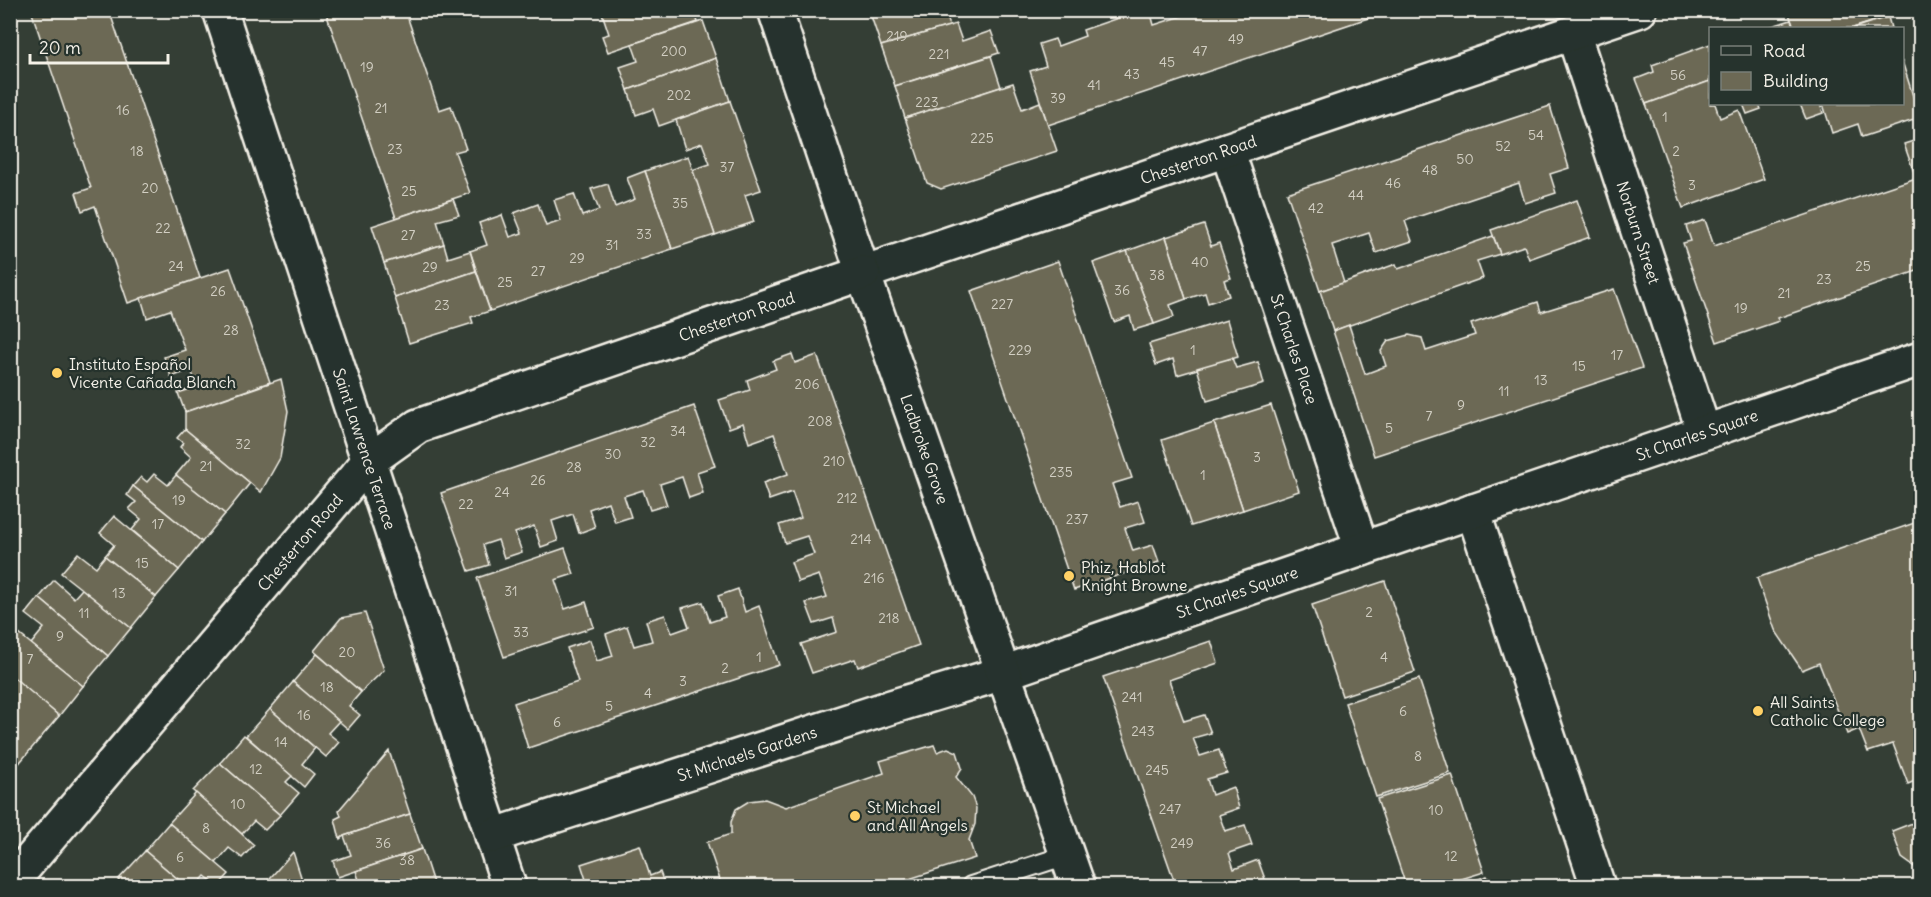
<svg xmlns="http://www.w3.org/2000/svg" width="1931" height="897" viewBox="0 0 1931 897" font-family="Delius,sans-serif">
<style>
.building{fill:#6c6955;stroke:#f4f1e8;stroke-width:1.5}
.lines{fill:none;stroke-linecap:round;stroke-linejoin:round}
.lane-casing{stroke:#f4f1e8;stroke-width:22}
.street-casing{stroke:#f4f1e8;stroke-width:38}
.secondary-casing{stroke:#f4f1e8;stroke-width:38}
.lane{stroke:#26332d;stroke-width:18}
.street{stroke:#26332d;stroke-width:33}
.secondary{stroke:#26332d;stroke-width:33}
.poi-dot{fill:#ffd166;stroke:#26332d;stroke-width:2}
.labels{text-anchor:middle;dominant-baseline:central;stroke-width:4.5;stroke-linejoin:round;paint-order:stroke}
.number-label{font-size:14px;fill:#d2cfc3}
.street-label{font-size:16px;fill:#f4f1e8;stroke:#26332d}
.poi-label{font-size:16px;fill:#f4f1e8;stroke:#26332d;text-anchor:start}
</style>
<rect width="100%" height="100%" fill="#343e35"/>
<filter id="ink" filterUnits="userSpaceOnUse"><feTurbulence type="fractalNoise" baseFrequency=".0167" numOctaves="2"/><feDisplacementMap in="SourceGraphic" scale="12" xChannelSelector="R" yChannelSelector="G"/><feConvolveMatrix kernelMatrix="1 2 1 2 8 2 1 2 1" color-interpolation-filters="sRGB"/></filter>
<g filter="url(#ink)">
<g class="building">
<polygon points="31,10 109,10 200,278 128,303 95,206 82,211 76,193 91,188"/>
<polygon points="325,10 405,10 439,110 451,106 466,149 455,152 470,193 396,218"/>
<polygon points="601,10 694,10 698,22 608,52 602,36 609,34"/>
<polygon points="869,10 945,10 950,26 881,46"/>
<polygon points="1141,10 1150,10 1154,25 1185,15 1183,10 1392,10 1048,125 1030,71 1046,66 1039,44 1055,39 1058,46 1085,36 1083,30"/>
<polygon points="1799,10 1885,10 1888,17 1853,28 1794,28 1789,14"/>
<polygon points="1888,17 1891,28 1853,28"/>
<polygon points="1791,20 1794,28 1766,28"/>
<polygon points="703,21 716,58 628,90 620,67 638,61 632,44"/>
<polygon points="956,24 962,41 991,31 999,53 895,86 881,46"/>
<polygon points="1710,44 1710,81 1646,104 1636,79 1654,72 1652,65"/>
<polygon points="991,56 1001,87 905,118 895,86"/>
<polygon points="716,58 730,101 659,126 653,109 636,115 628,90"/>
<polygon points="1902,61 1920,118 1862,137 1858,124 1832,133 1823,104 1902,104"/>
<polygon points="1710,81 1710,104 1715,104 1720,118 1739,110 1764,179 1683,208 1646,104"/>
<polygon points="1013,83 1022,109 1040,102 1057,151 941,189 927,183 905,118"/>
<polygon points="730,101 761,190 745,195 754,222 715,235 692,170 710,164 702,143 685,149 676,120"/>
<polygon points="1743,104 1759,104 1761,109 1747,114"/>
<polygon points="1800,104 1820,104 1823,113 1806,119"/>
<polygon points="1550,106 1569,168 1550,174 1556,193 1525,203 1519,183 1405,221 1412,241 1376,253 1369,233 1332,245 1344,283 1320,291 1287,193"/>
<polygon points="1920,139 1920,270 1778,318 1779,321 1717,342 1683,243 1691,241 1686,226 1705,220 1714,246 1916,178 1904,144"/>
<polygon points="688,156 715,235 672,249 645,171"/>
<polygon points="645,171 672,249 490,311 470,251 487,245 479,223 502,215 510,237 522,233 514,213 538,204 546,226 561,221 554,200 574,194 582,216 599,210 591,189 608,184 615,207 635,199 627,178"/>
<polygon points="453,199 459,215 437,221 444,244 384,263 372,226"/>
<polygon points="1577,200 1590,237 1529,259 1524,246 1500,254 1491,230"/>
<polygon points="1204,225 1211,246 1219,243 1231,278 1224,280 1229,296 1208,303 1205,293 1186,299 1166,237"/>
<polygon points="1493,236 1500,254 1477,261 1483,278 1333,331 1320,291 1396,264 1398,269"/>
<polygon points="1166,237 1186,299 1170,305 1174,317 1154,324 1127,251"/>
<polygon points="444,244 448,258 470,251 476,271 395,298 384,263"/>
<polygon points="1127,251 1154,324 1134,330 1130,316 1114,322 1093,263"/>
<polygon points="1058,261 1132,478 1112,484 1120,507 1138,501 1145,522 1125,528 1133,551 1153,545 1159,562 1074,590 971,291"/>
<polygon points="230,268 270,382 185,412 178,393 197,387 191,370 171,377 164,357 185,350 170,310 147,318 141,298"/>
<polygon points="476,271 490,311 471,317 473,323 409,343 395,298"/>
<polygon points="1614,289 1642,368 1374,456 1333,331 1349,325 1365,374 1386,366 1381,351 1388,341 1409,335 1422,338 1426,351 1475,335 1471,324 1538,302 1541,312"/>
<polygon points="1227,320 1238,357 1177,375 1173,359 1156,365 1149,344"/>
<polygon points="792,354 795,363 817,355 919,645 858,667 855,659 812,673 801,644 837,632 833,618 814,624 806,603 827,597 819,575 798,582 791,562 814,554 807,536 785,543 779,525 801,518 792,492 769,500 763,483 788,474 774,434 749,443 743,423 729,428 719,400 750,390 747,380 776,369 773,361"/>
<polygon points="1232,358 1236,368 1258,362 1264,384 1207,401 1197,368"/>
<polygon points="281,379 288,411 280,458 261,492 185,429 185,412"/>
<polygon points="1271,405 1299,491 1243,510 1214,423"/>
<polygon points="694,406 715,466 697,472 703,493 689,498 682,477 660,484 667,505 650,510 643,490 624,496 631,517 615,522 608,502 589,509 595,527 579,533 573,514 552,521 558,541 541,547 534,526 515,533 522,552 504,558 498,540 483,545 489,565 469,571 441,493"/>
<polygon points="1214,423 1243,510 1191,526 1162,440"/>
<polygon points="185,429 250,483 225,514 176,475 191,457 180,447 183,443 177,438"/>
<polygon points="154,474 168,485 176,475 225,514 202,542 133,486 141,477 147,482"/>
<polygon points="133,486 202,542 179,570 132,530 141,519 129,509 136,502 127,495"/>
<polygon points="114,516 179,570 156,597 105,556 114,545 100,533"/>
<polygon points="1920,521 1920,779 1908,784 1893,744 1868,752 1859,729 1847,734 1819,663 1802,670 1775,630 1757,578"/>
<polygon points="565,548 574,574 555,580 565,609 586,602 594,627 504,657 477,578"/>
<polygon points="78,553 96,567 105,556 156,597 131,628 61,573"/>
<polygon points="54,580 74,598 82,589 131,628 108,656 39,598"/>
<polygon points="1385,581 1415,672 1342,696 1312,605"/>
<polygon points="738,589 745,612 759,606 779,665 528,748 514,703 578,682 567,648 590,640 597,661 613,656 606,634 627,626 634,646 652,641 646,621 665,615 672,633 689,627 682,608 703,602 710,622 725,617 718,596"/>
<polygon points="39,598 108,656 83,686 31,644 44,628 26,614"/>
<polygon points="365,613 384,670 361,692 314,651 341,618"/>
<polygon points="13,629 83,686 59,716 10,675 10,631"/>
<polygon points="1211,641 1218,663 1169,680 1184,721 1204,715 1211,733 1193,738 1200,756 1219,750 1227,773 1207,779 1212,795 1233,787 1239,808 1219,815 1225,831 1245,825 1252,845 1229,853 1234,869 1258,860 1265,879 1244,886 1176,886 1103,677"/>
<polygon points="317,654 361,692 349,706 360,715 348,729 293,682"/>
<polygon points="11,675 59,716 10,774 10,676"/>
<polygon points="1419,679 1450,773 1376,797 1345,703"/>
<polygon points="293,682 339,721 328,733 339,742 326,757 270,709"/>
<polygon points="270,709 315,748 302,764 314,774 304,787 246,736"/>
<polygon points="244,735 292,776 286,782 299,793 280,815 220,763"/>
<polygon points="934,745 937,752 948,748 957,752 962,768 956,777 972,797 976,808 975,824 969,840 975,858 887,886 722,886 707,842 731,834 731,822 736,809 749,801 765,799 786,807 884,773 880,761"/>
<polygon points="389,751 410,814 344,836 340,839 335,819 341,816 339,810"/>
<polygon points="220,763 280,815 265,830 254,821 242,834 193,791"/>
<polygon points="1452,775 1484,872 1439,886 1406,886 1377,799"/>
<polygon points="196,793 254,845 242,858 229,848 216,863 169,823"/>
<polygon points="410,814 422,849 338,877 333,861 351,855 344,836"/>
<polygon points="1920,820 1920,871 1902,858 1892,831"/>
<polygon points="169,823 229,874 218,886 205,876 196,886 186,886 145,851"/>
<polygon points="640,845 650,876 660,872 665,886 588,886 581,864"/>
<polygon points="422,849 434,886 361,886 356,871"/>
<polygon points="145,851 186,886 126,886 118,880"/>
<polygon points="293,852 304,886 263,886"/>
<polygon points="1487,876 1491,886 1459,886"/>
</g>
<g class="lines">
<g class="lane-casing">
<polyline id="lane" points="971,886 1067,855"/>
</g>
<g class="street-casing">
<g id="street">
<path id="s1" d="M220,10L509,886"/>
<path id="s2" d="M1573,33L1704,432"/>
<path id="s3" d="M1227,150L1362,549"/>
<path id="s4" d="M863,273L1640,10"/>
<polyline points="1473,511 1598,886"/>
<path id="s5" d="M492,836L891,707L1003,673L1362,549L1920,359"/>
</g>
</g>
<g class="secondary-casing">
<g id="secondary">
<path id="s6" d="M775,10L863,273L1078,886"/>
<path id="s7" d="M10,884L369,461L418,426L863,273"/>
</g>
</g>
<use href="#lane" class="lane"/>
<use href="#street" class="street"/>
<use href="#secondary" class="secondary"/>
</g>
</g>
<g class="poi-dot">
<circle cx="57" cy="373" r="6"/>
<circle cx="1069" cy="576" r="6"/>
<circle cx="1758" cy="711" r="6"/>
<circle cx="855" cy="816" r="6"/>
</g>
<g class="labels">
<g class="number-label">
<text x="897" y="36">219</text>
<text x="1236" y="39">49</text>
<text x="674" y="51">200</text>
<text x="1200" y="51">47</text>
<text x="939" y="54">221</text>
<text x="1167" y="62">45</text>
<text x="367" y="67">19</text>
<text x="1132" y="74">43</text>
<text x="1678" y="75">56</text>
<text x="1094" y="85">41</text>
<text x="679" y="95">202</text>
<text x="1058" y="98">39</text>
<text x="927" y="102">223</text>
<text x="381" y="108">21</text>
<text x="123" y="110">16</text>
<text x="1665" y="117">1</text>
<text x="1536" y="135">54</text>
<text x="982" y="138">225</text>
<text x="1503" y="146">52</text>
<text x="395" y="149">23</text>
<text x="137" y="151">18</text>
<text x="1676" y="151">2</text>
<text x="1465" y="159">50</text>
<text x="727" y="167">37</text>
<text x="1430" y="170">48</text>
<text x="1393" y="183">46</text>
<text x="1692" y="185">3</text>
<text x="150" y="188">20</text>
<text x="409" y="191">25</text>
<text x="1356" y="195">44</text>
<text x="680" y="203">35</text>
<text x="1316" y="208">42</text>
<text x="163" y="228">22</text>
<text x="644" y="234">33</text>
<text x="408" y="235">27</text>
<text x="612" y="245">31</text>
<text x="577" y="258">29</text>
<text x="1200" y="262">40</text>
<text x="176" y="266">24</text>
<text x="1863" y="266">25</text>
<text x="430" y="267">29</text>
<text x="538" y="271">27</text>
<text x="1157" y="275">38</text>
<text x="1824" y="279">23</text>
<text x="505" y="282">25</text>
<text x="1122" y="290">36</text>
<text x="218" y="291">26</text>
<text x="1784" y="293">21</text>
<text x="1002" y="304">227</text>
<text x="442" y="305">23</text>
<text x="1741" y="308">19</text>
<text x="231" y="330">28</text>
<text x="1020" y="350">229</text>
<text x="1193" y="350">1</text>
<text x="1617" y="355">17</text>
<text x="1579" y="366">15</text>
<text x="1541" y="380">13</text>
<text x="807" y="384">206</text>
<text x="1504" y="391">11</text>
<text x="1461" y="405">9</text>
<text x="1429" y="416">7</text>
<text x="820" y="421">208</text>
<text x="1389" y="428">5</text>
<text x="678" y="431">34</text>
<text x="648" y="442">32</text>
<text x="243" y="444">32</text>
<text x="613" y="454">30</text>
<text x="1257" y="457">3</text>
<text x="834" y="461">210</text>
<text x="206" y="466">21</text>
<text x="574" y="467">28</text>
<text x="1061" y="472">235</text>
<text x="1203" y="475">1</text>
<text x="538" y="480">26</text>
<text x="502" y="492">24</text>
<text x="847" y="498">212</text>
<text x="179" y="500">19</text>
<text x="466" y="504">22</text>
<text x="1077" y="519">237</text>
<text x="158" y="524">17</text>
<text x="861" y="539">214</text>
<text x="142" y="563">15</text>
<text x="874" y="578">216</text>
<text x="511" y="591">31</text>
<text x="119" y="593">13</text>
<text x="1369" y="612">2</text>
<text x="84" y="613">11</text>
<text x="889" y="618">218</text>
<text x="521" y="632">33</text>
<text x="60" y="636">9</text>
<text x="347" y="652">20</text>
<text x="759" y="657">1</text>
<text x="1384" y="657">4</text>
<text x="30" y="659">7</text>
<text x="725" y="668">2</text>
<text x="683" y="681">3</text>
<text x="327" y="687">18</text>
<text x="648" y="693">4</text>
<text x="1132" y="697">241</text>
<text x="609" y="706">5</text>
<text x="1403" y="711">6</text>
<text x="304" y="715">16</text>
<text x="557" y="722">6</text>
<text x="1143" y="731">243</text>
<text x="281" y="742">14</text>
<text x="1418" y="756">8</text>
<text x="256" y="769">12</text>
<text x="1157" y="770">245</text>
<text x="238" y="804">10</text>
<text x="1170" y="809">247</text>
<text x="1436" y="810">10</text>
<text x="206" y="828">8</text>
<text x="383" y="843">36</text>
<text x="1182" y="843">249</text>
<text x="1451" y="856">12</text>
<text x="180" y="857">6</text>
<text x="407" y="860">38</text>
</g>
<g class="street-label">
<text stroke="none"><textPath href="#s4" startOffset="354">Chesterton Road</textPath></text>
<text stroke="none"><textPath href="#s2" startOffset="210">Norburn Street</textPath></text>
<text stroke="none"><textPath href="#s7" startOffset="952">Chesterton Road</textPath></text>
<text stroke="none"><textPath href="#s3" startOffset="210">St Charles Place</textPath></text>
<text stroke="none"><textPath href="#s5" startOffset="1270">St Charles Square</textPath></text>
<text stroke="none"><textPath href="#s1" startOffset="462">Saint Lawrence Terrace</textPath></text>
<text stroke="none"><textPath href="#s6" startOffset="464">Ladbroke Grove</textPath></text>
<text stroke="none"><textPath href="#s7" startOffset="448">Chesterton Road</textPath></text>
<text stroke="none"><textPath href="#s5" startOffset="784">St Charles Square</textPath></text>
<text stroke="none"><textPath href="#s5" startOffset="268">St Michaels Gardens</textPath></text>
</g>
<g class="poi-label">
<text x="69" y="364">Instituto Español<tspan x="69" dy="18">Vicente Cañada Blanch</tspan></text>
<text x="1081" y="567">Phiz, Hablot<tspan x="1081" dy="18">Knight Browne</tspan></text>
<text x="1770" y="702">All Saints<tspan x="1770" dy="18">Catholic College</tspan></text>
<text x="867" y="807">St Michael<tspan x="867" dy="18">and All Angels</tspan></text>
</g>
</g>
<rect width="1931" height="897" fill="none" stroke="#26332d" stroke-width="36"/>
<rect x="18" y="18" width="1895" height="861" fill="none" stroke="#f4f1e8" stroke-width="2" filter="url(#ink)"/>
<rect x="1709" y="27" width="195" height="78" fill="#26332d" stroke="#787f78" stroke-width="1.5"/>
<rect x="1721" y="46" width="30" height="9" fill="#26332d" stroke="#787f78" stroke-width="1.5"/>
<text x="1763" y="57" font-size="18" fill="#f4f1e8">Road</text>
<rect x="1721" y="72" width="30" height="18" fill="#6c6955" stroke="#787f78" stroke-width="1.5"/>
<text x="1763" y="87" font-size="18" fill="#f4f1e8">Building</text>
<path d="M30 54v9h138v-9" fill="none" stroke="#f4f1e8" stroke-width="3"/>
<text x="39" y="54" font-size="18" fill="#f4f1e8" stroke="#26332d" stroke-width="4.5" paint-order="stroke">20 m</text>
</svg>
